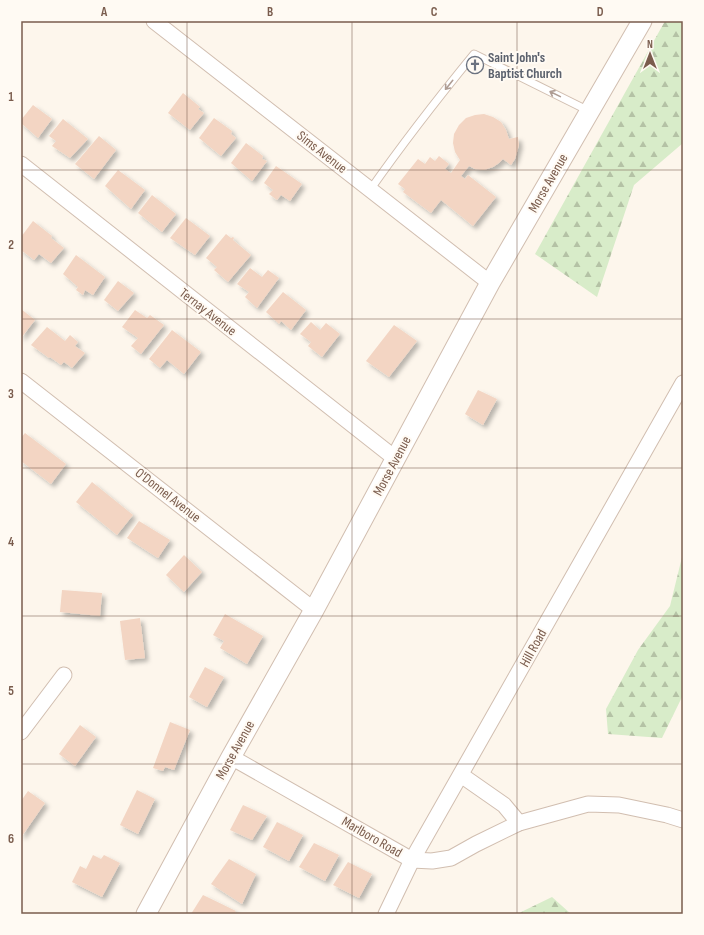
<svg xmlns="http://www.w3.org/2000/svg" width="704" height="935" viewBox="0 0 704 935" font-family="'Sofia Sans Condensed',sans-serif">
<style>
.forest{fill:url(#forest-firs)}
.building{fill:#f3d5c3;filter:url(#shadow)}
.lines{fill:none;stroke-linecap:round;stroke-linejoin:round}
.service-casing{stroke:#d1beb0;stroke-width:9}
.minor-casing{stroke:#d1beb0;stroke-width:17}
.tertiary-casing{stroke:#d1beb0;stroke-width:21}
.service{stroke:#fff;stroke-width:7}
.minor{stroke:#fff;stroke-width:15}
.tertiary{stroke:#fff;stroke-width:19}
.oneway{stroke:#af9d94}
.grid{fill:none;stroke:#7a5c4d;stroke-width:1;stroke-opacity:0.55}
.labels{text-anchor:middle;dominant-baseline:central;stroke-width:4;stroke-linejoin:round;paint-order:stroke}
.worship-label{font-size:14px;font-weight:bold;fill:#5b616d;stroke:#fffaf3;text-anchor:start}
.street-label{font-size:14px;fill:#7a5c4d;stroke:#fffaf3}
.neatline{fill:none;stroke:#7a5c4d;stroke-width:1.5}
.grid-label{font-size:13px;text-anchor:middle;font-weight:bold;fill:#7a5c4d}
</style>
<defs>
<pattern id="forest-firs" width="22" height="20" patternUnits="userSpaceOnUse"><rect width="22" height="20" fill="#d8ecc9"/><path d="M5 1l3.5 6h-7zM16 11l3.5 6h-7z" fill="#b4c2a5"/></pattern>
<filter id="shadow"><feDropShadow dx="3.5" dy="3.5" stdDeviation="2" flood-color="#0004"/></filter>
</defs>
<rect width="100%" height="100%" fill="#fdf6ec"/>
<g class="forest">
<polygon points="665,21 683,21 683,143 634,185 597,297 535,254"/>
<polygon points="683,553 683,695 662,738 608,734 606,709 638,650 670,606"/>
<polygon points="552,897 571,914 517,914"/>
</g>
<g class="building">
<polygon points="183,93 200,107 198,109 204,113 190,130 168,113"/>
<polygon points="33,105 52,119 38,138 21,123 21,120"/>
<polygon points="484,114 493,117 501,122 506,130 509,139 518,137 519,145 515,159 511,165 503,159 499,163 493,167 484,170 475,169 469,166 461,176 465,179 468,175 496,197 473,226 441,200 431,213 403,192 405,189 398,184 418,159 425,164 430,157 435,161 439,156 449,164 445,169 451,173 460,160 455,152 453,143 454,134 459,125 466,118 475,115"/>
<polygon points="214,118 232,131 231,134 236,138 221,156 199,138"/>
<polygon points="63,119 88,139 70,158 52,146 56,141 49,136"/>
<polygon points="99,136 116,150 94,179 75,164"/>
<polygon points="246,143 263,156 262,159 267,161 252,181 231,163"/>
<polygon points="276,166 302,184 290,201 281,195 277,200 269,194 273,190 264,183"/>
<polygon points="118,170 145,190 131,209 105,186"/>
<polygon points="152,195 176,214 162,232 138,213"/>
<polygon points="186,218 210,236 195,255 170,238"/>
<polygon points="33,221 52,236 51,238 64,248 51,263 39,254 34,260 21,250 21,237"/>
<polygon points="226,234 231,238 233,237 234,238 233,240 251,255 228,282 214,270 217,267 206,258"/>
<polygon points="76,255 105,277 93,295 85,290 83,295 76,290 78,287 63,274"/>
<polygon points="250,268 262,277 268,270 279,278 257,308 245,297 249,292 237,284"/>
<polygon points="118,281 134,293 118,311 104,300"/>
<polygon points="283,292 306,310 291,330 281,321 279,324 266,312"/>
<polygon points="21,309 35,320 21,338"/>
<polygon points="135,310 147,318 150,315 164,325 141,354 131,346 138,338 122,327"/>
<polygon points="311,322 320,330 326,323 340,334 322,357 308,346 311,342 300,334"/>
<polygon points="394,325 417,341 389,377 366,361"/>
<polygon points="47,327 65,341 70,335 78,342 75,346 85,353 72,368 64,362 61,365 50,357 49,358 31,345"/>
<polygon points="172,330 201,352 184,374 167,360 160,368 149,359"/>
<polygon points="478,390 497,399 483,425 465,414"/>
<polygon points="25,433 66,464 51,484 21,461 21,438"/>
<polygon points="92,482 133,515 117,535 76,502"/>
<polygon points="139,521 170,540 158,558 127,538"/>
<polygon points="184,555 202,572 184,592 166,575"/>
<polygon points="62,590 102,593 100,616 60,612"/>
<polygon points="225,614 263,636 247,664 220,648 224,641 213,635"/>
<polygon points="140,618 145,658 125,660 120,621"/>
<polygon points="205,667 224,677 207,707 189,697"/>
<polygon points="170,722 190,730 174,770 165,767 163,771 153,768"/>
<polygon points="80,725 96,737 75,766 59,754"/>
<polygon points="137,790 155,799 138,834 120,825"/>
<polygon points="28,791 45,803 22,836 21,835 21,801"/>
<polygon points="243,805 267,816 252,840 230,830"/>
<polygon points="277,822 303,835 289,861 263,847"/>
<polygon points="314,843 339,855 325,881 299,867"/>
<polygon points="93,855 101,859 104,855 120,863 102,897 72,882 80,866 86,869"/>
<polygon points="229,859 256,874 242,904 211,884"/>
<polygon points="348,862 372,874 359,898 333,885"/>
<polygon points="203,895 236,911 234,914 191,914"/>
</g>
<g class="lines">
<g class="service-casing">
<path id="service" d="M370,190C403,143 438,98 474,54L589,111"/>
</g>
<g class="minor-casing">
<g id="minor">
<polyline points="154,21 490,283"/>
<polyline points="21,164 396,459"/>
<polyline points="21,381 314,610"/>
<polyline points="21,732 64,675"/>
<polyline points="231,757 412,860 432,861 451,858 476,844 519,823 588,804 619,805 667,815 683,820"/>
<polyline points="461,775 504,805 519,823"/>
<polyline points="386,914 412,860 683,383"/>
</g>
</g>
<g class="tertiary-casing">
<polyline id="tertiary" points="146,914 231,757 314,610 490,283 642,21"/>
</g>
<use href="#service" class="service"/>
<use href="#minor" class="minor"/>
<use href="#tertiary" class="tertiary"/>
</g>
<defs><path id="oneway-shaft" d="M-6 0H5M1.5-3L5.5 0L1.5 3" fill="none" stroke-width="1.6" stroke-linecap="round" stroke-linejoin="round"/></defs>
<g class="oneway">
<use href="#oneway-shaft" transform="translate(449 85) rotate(129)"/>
<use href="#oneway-shaft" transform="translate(555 94) rotate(-154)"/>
</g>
<path class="grid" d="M187,21V914M352,21V914M517,21V914M21,170H683M21,319H683M21,468H683M21,616H683M21,764H683"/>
<defs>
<g id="church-ring" transform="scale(0.9)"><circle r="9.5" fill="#fffaf3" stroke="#6b7280" stroke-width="1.5"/><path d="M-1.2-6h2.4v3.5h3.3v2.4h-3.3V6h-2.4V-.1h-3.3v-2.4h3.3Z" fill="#6b7280"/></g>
</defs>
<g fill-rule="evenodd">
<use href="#church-ring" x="475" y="65"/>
</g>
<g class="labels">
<g class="worship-label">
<text x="488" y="57">Saint John's<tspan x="488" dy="16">Baptist Church</tspan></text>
</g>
<g class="street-label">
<text transform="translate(322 152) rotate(38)">Sims Avenue</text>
<text transform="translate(548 183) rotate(-60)">Morse Avenue</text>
<text transform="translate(208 312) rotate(38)">Ternay Avenue</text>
<text transform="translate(392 466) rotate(-62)">Morse Avenue</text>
<text transform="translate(168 495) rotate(38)">O'Donnel Avenue</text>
<text transform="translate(533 648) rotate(-61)">Hill Road</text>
<text transform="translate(235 750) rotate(-61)">Morse Avenue</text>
<text transform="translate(372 837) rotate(30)">Marlboro Road</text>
</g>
</g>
<rect width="704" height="935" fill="none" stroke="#fffaf3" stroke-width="44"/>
<g transform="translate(650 54)" stroke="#fffaf3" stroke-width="3" paint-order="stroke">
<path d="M0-3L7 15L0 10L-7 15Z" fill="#7a5c4d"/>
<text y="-6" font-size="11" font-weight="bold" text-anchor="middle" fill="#7a5c4d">N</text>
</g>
<rect x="22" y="22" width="660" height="891" class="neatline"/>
<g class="grid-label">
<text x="104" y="16">A</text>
<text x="270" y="16">B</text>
<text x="434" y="16">C</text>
<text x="600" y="16">D</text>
<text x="11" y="101">1</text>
<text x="11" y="249">2</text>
<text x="11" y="398">3</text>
<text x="11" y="546">4</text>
<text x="11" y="695">5</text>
<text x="11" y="843">6</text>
</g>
</svg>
